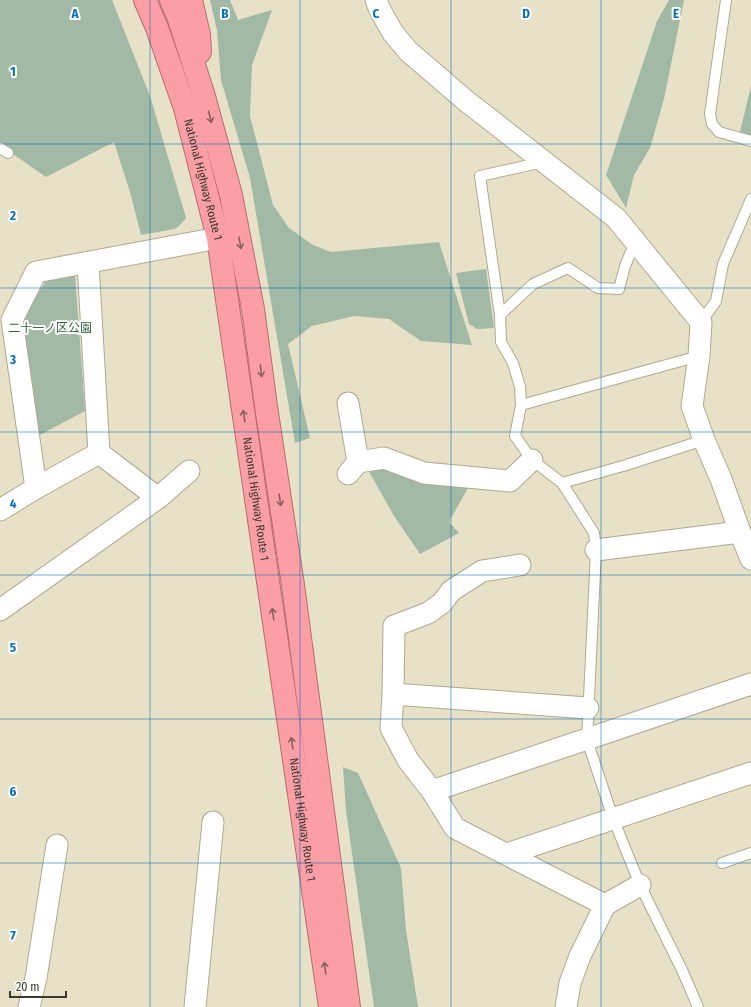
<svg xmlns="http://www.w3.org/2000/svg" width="751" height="1007" viewBox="0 0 751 1007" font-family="'Fira Sans Condensed','Noto Sans JP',sans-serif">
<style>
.green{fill:#a1b9a5}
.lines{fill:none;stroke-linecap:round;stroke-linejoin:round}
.service-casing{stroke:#b0a991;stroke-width:12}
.minor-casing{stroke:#b0a991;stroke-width:23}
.trunk-casing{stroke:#b86b6d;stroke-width:24}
.service{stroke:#fff;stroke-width:10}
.minor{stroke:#fff;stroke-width:21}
.trunk{stroke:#fc9ea6;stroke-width:22}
.oneway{stroke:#88615e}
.grid{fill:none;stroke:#056fba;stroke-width:1;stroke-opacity:0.55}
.labels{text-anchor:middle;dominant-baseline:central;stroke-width:4;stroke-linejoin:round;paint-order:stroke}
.street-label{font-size:12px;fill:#3b382e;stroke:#fff}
.park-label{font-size:12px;fill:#376241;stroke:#fff}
.grid-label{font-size:13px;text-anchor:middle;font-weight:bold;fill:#056fba;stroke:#fff;stroke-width:4;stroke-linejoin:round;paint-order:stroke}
</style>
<rect width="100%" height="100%" fill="#e7e1c7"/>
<g class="green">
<polygon points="0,0 112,0 150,96 186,218 178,227 174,229 141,235 130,192 114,142 46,177 0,145"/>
<polygon points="210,0 230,0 238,20 272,10 252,65 250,116 273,205 289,228 313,245 331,252 439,242 472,345 421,341 389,319 354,316 312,326 288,344 310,438 295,443 250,178 221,80 217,30"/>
<polygon points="669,0 684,0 664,99 650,148 634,175 626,208 606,175 657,21"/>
<polygon points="751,86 751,135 740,132"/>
<polygon points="486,269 494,328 477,329 469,324 456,273"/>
<polygon points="75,275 85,411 36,437 21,321 47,279"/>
<polygon points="387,465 469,486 449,522 459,533 420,554 394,516 367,468"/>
<polygon points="343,767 358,773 401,868 406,930 418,1007 374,1007 346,811"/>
</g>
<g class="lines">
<g class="service-casing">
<g id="service">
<polyline points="726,0 710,114 712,124 719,132 751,141"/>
<polyline points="0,148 8,153"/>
<polyline points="543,162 480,176 500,315 501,342 513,363 520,387 521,405 515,436 532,460 562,483 594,533 596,550 587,740 613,818 640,885 682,970 698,1007"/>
<polyline points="500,315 533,284 568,268 598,288 619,289 625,266 635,242"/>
<polyline points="701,322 716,301 723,264 751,199"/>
<polyline points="521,405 699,356"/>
<polyline points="562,483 623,466 704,440"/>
<polyline points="722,863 751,853"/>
</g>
</g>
<g class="minor-casing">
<g id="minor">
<polyline points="376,0 380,10 393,33 408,51 465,100 616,218 701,322 699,356 692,406 704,440 721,479 740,532 751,559"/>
<polyline points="88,263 99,453"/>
<polyline points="348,403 358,462"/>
<polyline points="348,474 358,462 384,458 424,473 510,481 532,460"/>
<polyline points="36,488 12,320 36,272 218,238"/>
<polyline points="158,498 189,471"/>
<polyline points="0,510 36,488 99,453"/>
<polyline points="596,550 740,532"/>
<polyline points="0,610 158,498 99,453"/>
<polyline points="393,694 394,626 428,613 442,603 451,591 482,571 520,565"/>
<polyline points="588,708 393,694 391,728 408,760 432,791 455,828 605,905 640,885"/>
<polyline points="432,791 751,684"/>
<polyline points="507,854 751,773"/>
<polyline points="29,1007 36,978 57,845"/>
<polyline points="195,1007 213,822"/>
<polyline points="566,1007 570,983 580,956 605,905"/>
</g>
</g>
<g class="trunk-casing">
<g id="trunk">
<path id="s1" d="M145,0L157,28L185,108L218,238L330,1007"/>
<polyline points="171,0 178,16 203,93 231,195 253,309 266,406 293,585 349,1007"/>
<polyline points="191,0 199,35 200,52"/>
</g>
</g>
<use href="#service" class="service"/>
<use href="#minor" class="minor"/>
<use href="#trunk" class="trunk"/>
</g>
<defs><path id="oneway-shaft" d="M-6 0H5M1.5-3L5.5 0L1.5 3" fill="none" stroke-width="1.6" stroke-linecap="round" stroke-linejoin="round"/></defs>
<g class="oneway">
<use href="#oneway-shaft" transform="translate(210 117) rotate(75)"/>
<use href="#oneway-shaft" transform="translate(240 243) rotate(79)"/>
<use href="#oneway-shaft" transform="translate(261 371) rotate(83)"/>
<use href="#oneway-shaft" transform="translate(244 416) rotate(-99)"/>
<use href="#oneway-shaft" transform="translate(280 500) rotate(81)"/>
<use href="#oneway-shaft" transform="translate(273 614) rotate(-98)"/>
<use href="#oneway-shaft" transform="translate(292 743) rotate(-98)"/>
<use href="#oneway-shaft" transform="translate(325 968) rotate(-98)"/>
</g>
<path class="grid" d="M150,0V1007M300,0V1007M451,0V1007M601,0V1007M0,144H751M0,288H751M0,432H751M0,575H751M0,719H751M0,863H751"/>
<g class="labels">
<g class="street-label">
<text stroke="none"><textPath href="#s1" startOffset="189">National Highway Route 1</textPath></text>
<text stroke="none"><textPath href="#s1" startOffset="513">National Highway Route 1</textPath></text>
<text stroke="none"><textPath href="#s1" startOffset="837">National Highway Route 1</textPath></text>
</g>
<g class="park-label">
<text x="50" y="328">二十一ノ区公園</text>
</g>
</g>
<g class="grid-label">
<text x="75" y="18">A</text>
<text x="225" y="18">B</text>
<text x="376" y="18">C</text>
<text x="526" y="18">D</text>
<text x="676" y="18">E</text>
<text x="13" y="76">1</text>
<text x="13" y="220">2</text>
<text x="13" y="364">3</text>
<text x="13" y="508">4</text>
<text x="13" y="652">5</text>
<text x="13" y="796">6</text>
<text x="13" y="940">7</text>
</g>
<path d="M10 991v6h56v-6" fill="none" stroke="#3b382e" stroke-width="2"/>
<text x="16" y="991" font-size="12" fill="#3b382e" stroke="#ffffff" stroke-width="3" paint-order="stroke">20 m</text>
</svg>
